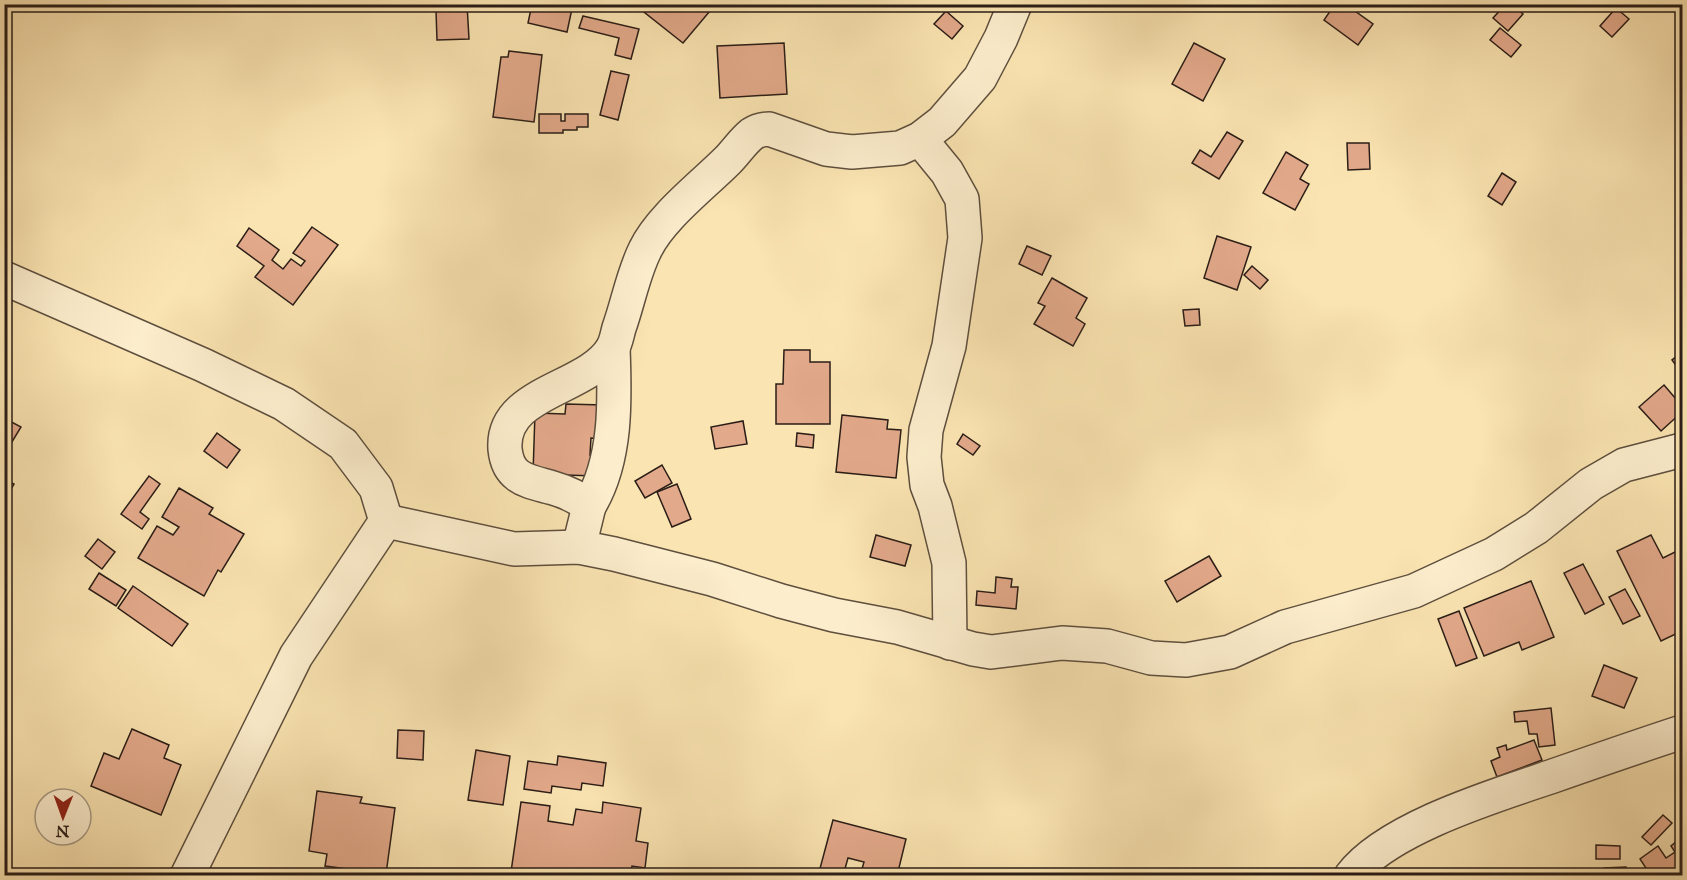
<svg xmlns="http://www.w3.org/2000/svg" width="1687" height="880" viewBox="0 0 1687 880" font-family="'IM FELL Great Primer',serif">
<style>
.building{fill:#e2a98a;stroke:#2a1d17;stroke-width:1.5}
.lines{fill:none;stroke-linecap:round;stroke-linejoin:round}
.minor-casing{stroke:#5e4f3e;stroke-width:36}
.minor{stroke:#fcedcc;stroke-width:33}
</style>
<rect width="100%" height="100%" fill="#fae4b1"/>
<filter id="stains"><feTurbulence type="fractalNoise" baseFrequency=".00333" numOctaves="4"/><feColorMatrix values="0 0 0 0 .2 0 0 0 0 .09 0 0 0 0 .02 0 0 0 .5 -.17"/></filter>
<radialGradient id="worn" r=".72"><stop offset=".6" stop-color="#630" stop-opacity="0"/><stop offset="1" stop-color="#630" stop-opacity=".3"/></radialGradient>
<g class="building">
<polygon points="425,4 467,4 469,39 437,40 436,11 425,11"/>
<polygon points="532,4 573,4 567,32 528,23"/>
<polygon points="650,4 714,4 715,5 683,43 644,12"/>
<polygon points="1335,4 1345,4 1373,24 1358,45 1324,20"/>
<polygon points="1506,4 1512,4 1523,14 1508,31 1493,18"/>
<polygon points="1616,8 1629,19 1612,37 1600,26"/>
<polygon points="946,11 963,26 952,39 934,24"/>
<polygon points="583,16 639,29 631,59 615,55 619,38 579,28"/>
<polygon points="1500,28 1521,45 1511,57 1490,40"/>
<polygon points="784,43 787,94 720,98 717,46"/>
<polygon points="1194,43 1225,59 1203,101 1172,84"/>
<polygon points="509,51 542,55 534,122 493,117 501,57 508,57"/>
<polygon points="611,71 629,75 618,120 600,115"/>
<polygon points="539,114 561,114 561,121 565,121 565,114 588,114 588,127 577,127 577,130 563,130 563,133 539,133"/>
<polygon points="1227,132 1243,141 1219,179 1192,163 1200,150 1211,157"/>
<polygon points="1347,143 1369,143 1370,169 1348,170"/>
<polygon points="1286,152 1308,165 1300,179 1309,184 1295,210 1263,193"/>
<polygon points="1502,173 1516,182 1502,205 1488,196"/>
<polygon points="312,227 338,245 293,305 255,277 264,266 237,246 249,228 279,250 272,260 283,269 291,259 301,266 305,261 293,253"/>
<polygon points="1217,236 1251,247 1237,290 1204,278"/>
<polygon points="1027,246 1051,256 1042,275 1019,264"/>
<polygon points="1252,266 1268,280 1260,289 1244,275"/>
<polygon points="1052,278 1087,298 1076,318 1085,324 1073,346 1034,324 1045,306 1038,303"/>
<polygon points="1199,309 1200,325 1185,326 1183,310"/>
<polygon points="784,350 810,350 810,362 830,362 830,424 776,424 776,384 783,384"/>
<polygon points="1682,352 1682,374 1672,360"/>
<polygon points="1664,385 1682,406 1682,412 1661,431 1639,407"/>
<polygon points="566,404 603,405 602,439 591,438 590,455 596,455 596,476 533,474 535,413 565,414"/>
<polygon points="842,415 888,420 887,429 901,430 896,478 836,472"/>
<polygon points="4,418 21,427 4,455"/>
<polygon points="743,421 747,444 715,449 711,427"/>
<polygon points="217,433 240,450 227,468 204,451"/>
<polygon points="797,433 814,435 813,448 796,446"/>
<polygon points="963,434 980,446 973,455 957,444"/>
<polygon points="662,465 672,483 645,498 635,481"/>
<polygon points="149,476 160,484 140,512 149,519 142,529 121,514"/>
<polygon points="4,479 14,484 6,498 4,497"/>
<polygon points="677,484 691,519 672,527 657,492"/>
<polygon points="179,488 213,508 209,514 244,534 221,572 218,570 204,596 138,558 157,526 173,535 179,527 162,517"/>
<polygon points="876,535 911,545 905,566 870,557"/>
<polygon points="1651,535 1663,558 1679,550 1682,558 1682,631 1661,641 1617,551"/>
<polygon points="98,539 115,552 102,569 85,556"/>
<polygon points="1209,556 1221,576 1177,602 1165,581"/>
<polygon points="1583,564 1604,604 1585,614 1564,573"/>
<polygon points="99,573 126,590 116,606 89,589"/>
<polygon points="996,577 1012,579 1011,587 1018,587 1016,609 976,605 977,591 995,593"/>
<polygon points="1531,581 1554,637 1522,650 1519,642 1484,656 1464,608"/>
<polygon points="133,586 188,624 172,646 118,608"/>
<polygon points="1625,589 1640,616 1623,624 1609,597"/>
<polygon points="1459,611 1477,658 1456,666 1438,619"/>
<polygon points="1604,665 1637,678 1624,708 1592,696"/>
<polygon points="1551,708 1555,745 1539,747 1537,734 1529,734 1527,721 1515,722 1514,712"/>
<polygon points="132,729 169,745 164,758 181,765 161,815 91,786 104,753 119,759"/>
<polygon points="398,730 424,731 423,760 397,758"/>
<polygon points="1534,740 1542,760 1497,777 1491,761 1500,757 1497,748 1506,745 1507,750"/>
<polygon points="476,750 510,756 503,805 468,800"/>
<polygon points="558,756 606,763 603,786 582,783 581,790 552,786 551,793 524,789 528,761 557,765"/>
<polygon points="317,791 362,797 360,803 395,808 386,874 325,866 327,854 309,851"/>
<polygon points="521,802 550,806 548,821 573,825 576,809 602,813 603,802 641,808 636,841 648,843 645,868 632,866 630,876 533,876 511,872"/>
<polygon points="1663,815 1672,823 1651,845 1642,837"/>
<polygon points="833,820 906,839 897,876 860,876 864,862 848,858 843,876 818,876"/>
<polygon points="1682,837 1682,875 1651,876 1640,859 1658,846 1666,858 1675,852 1671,846"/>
<polygon points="1596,845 1620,846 1620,859 1596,859"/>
<polygon points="1626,867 1627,876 1604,876 1604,868"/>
</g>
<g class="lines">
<g class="minor-casing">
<g id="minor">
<polyline points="920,139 947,172 962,199 965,238 949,346 926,430 924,457 927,485 935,506 949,563 950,643"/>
<polyline points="4,278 203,365 284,404 343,444 376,488 386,521 296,656 187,876"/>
<path d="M589,506C617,460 615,400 613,348"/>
<polyline points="386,521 514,549 579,547 614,554 712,579 781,601 834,615 897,627 973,649 991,652 1062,643 1107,646 1151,658 1186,660 1230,652 1285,627 1414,591 1494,554 1536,528 1591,484 1624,465 1682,450"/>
<path d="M579,547L589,506C578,497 567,492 553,488C529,481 508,480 505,449C501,391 587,390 612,349C616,343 617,335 619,328C628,303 633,274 645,250C660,218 702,186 728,160C736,152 743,141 752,134C758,130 763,129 769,129L826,149L852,152L900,148L920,139L942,122L980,78L1001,38L1015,4"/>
<path d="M1351,876C1387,828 1497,795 1553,776C1596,761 1639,746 1682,732"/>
</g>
</g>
<use href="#minor" class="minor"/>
</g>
<rect width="1687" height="880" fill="none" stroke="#fae4b1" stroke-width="24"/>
<rect x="6" y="6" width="1675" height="868" fill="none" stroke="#2a1d17" stroke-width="3"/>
<rect x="12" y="12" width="1663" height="856" fill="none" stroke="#2a1d17" stroke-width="1.5"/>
<g transform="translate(63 817) rotate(181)"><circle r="28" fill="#fcedcc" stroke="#a89a84" stroke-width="1.5"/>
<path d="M0-4.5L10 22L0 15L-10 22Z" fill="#8f2418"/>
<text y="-9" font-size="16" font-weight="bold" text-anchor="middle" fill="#2a1d17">N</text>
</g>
<rect width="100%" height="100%" filter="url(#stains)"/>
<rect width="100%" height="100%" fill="url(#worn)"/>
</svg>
